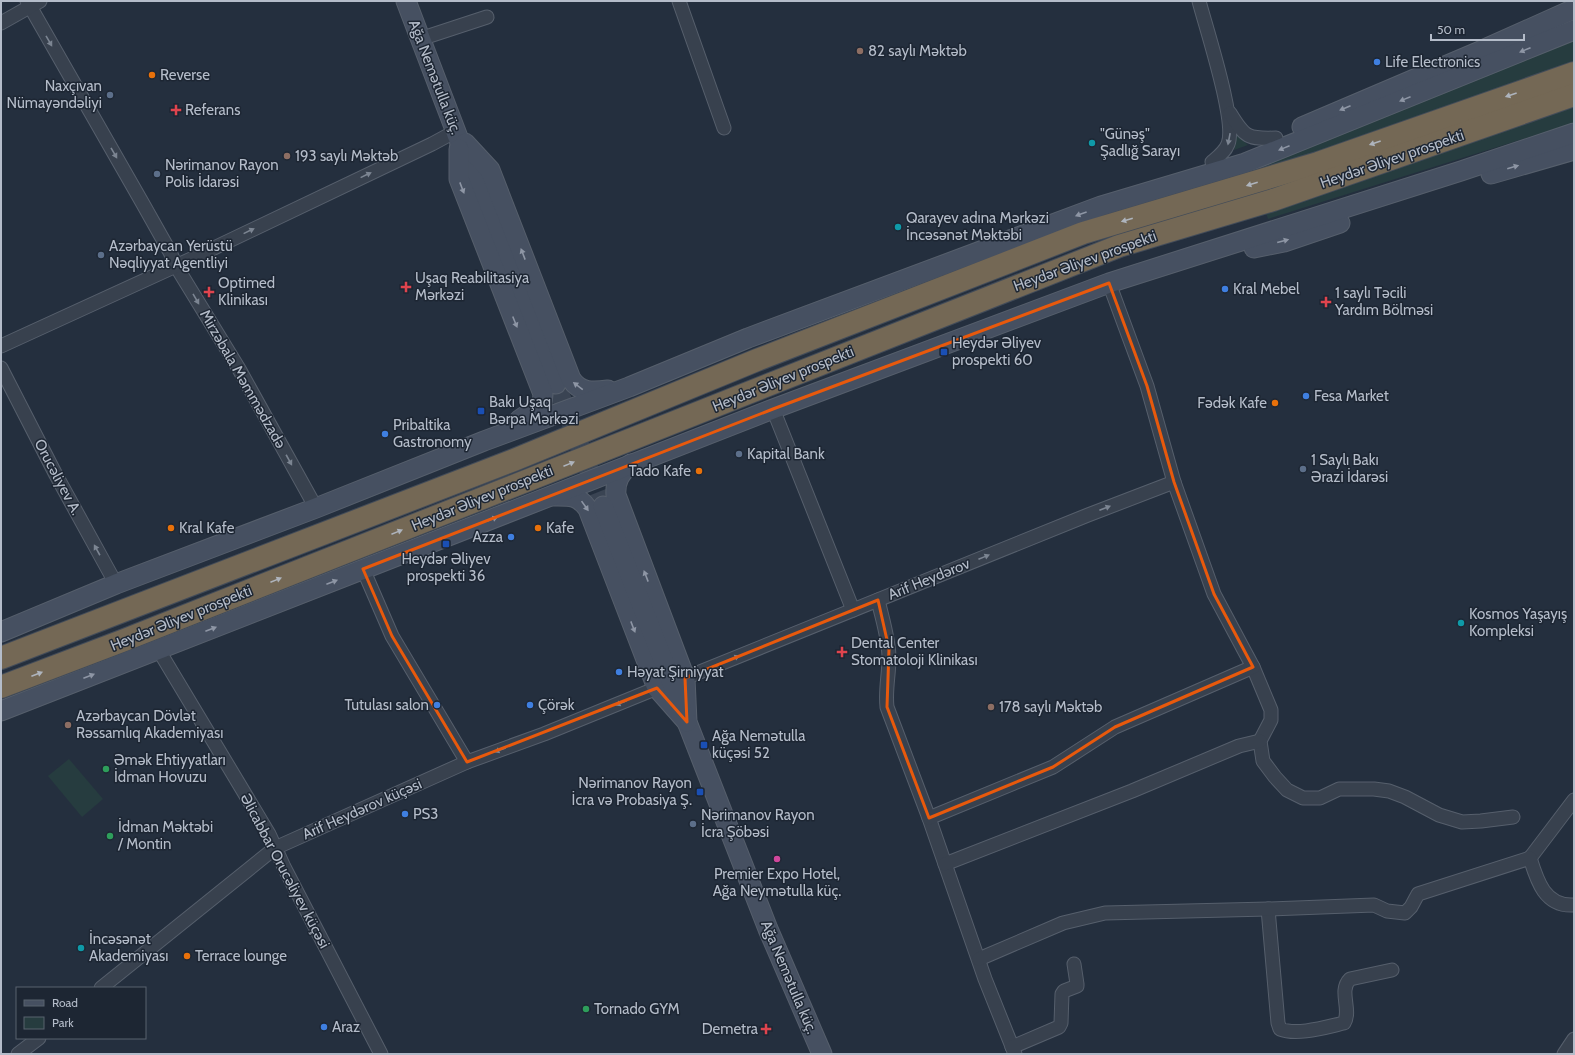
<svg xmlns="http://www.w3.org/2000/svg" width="1575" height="1055" viewBox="0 0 1575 1055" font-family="Cabin,sans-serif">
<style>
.green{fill:#263c3f}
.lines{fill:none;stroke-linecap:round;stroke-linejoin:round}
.secondary-tunnel{stroke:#3a4453;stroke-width:19;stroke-dasharray:19 10;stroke-linecap:butt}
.street-casing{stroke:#565f6c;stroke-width:15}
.secondary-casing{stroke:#565f6c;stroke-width:21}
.highway-casing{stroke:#434c59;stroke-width:24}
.street{stroke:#38414e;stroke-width:13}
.secondary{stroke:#465061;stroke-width:19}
.highway{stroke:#746855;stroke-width:22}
.oneway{fill:#7c8592}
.oneway2{fill:#8e96a5}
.oneway3{fill:#aeb4bd}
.marked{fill:none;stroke:#e8590c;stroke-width:3;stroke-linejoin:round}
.education-dot{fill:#8d6e63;stroke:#1d2633;stroke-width:1.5}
.shop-dot{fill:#3f7fe0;stroke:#1d2633;stroke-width:1.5}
.food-dot{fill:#e8710a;stroke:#1d2633;stroke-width:1.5}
.service-dot{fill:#5c6f8a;stroke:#1d2633;stroke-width:1.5}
.health-dot{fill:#e0444e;stroke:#1d2633;stroke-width:1.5}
.culture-dot{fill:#0f9aa8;stroke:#1d2633;stroke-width:1.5}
.transit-dot{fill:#1a4fb4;stroke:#1d2633;stroke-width:1.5}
.leisure-dot{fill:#2e9e5b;stroke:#1d2633;stroke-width:1.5}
.hotel-dot{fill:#d1479c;stroke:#1d2633;stroke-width:1.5}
.labels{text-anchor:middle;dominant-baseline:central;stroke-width:3;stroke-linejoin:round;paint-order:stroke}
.poi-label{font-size:15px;fill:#b4bcc9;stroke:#1d2633;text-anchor:start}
.street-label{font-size:15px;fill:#b4bcc9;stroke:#1d2633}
</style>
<rect width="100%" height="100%" fill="#242f3e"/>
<g class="green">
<polygon points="1574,36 1574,63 1252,175 1250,170"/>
<polygon points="1574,106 1574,123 1268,219 1266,213"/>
<polygon points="1233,128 1239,137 1248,145 1234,150 1235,144"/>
<polygon points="69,759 103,799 82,817 48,776"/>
</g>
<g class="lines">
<polyline class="secondary-tunnel" points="556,384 603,506"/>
<g class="street-casing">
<g id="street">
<polyline points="27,1 143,204 170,252 176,266 239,369 316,508"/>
<polyline points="679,1 724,128"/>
<path d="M1199,1C1206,28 1237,122 1228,144C1225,152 1218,157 1212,162"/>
<polyline points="1,23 40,1"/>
<polyline points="420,39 487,17"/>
<path d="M1230,113C1245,138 1248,139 1276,138"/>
<polyline points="1109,283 1147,386 1174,482 1214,594 1253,667 1271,710 1271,720 1260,741 1263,761 1275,777 1287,790 1303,798 1320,798 1339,789 1374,789 1389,791 1405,797 1439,815 1462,822 1481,821 1513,817"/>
<polyline points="1,346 191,259 432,144 456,131"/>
<polyline points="1,368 56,475 116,584"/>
<polyline points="773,409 853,610"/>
<polyline points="363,569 392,636 467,762"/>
<path d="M878,600C882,618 889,639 889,658C889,675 885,690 887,707L929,818L985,979L1015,1054"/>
<polyline points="158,649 269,834 284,867 381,1054"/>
<polyline points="685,678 1088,515 1174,482"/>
<polyline points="929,818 1053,767 1115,727 1253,667"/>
<polyline points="1530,858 1574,800"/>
<polyline points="945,864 1132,791 1239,746 1260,741"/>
<path d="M1268,909L1278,1023L1280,1029C1297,1036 1326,1027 1344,1023C1352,1010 1338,991 1350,979L1392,970"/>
<path d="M979,959L1063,923L1105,913L1268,909L1374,905L1387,911L1405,913L1411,907L1418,894L1530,858C1537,881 1545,907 1574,905"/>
<polyline points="101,988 275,848 467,762 544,734 657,688"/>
<polyline points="1012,1047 1059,1027 1061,1023 1062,994 1064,991 1077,986 1077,984 1074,964"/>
<polyline points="18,1054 39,1038"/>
<polyline points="1564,1054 1574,1039"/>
</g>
</g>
<g class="secondary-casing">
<g id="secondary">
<polyline points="406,1 464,153 556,384"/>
<polyline points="1302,127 1478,52 1574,9"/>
<path d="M465,143L490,170L571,379C580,393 593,392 608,390"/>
<polyline points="459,149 459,179 543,394 542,404 519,420"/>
<polyline points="1491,174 1574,150"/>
<polyline points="1254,248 1284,242 1340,223"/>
<path d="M631,464C620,473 615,481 616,495L685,678L687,722L768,929L822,1054"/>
<path d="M554,496C570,496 578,495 588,509L657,688L687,722"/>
<polyline points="603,506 681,706"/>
<polyline points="1,632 116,584 316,508 484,441 629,387 748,338 1101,206 1245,163 1574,30"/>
<polyline points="1,711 773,409 1109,283 1461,171 1574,133"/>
</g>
</g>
<g class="highway-casing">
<g id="highway">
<polyline points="1,658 514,460 757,360 1083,233 1318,163 1574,73"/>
<polyline points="1,687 122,641 1119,246 1273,200 1574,95"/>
</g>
</g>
<use href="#street" class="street"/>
<use href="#secondary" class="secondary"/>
<use href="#highway" class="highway"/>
</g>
<defs><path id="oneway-solid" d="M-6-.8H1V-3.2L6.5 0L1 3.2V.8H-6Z"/></defs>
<g class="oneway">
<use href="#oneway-solid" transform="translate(49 41) rotate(60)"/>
<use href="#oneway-solid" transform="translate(1229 139) rotate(101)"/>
<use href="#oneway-solid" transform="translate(114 153) rotate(60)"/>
<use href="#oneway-solid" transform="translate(366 175) rotate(-26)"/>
<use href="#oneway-solid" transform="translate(249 231) rotate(-26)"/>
<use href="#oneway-solid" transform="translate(196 299) rotate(60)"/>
<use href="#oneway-solid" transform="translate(289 460) rotate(61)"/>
<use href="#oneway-solid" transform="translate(1105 508) rotate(-21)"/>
<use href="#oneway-solid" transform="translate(97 550) rotate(-119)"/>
<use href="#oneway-solid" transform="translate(984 557) rotate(-22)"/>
<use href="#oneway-solid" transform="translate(734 658) rotate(-22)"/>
<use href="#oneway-solid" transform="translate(621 703) rotate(158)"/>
<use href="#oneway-solid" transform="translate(500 750) rotate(160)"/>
</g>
<g class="oneway2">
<use href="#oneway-solid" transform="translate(1525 50) rotate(158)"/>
<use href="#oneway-solid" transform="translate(1405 99) rotate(158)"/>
<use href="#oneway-solid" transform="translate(1345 108) rotate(157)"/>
<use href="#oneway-solid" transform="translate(1284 148) rotate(158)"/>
<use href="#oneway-solid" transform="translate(1513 167) rotate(-16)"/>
<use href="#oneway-solid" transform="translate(462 188) rotate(69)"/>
<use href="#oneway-solid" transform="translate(1081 214) rotate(160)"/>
<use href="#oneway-solid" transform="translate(1283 241) rotate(-15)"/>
<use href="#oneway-solid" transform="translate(523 254) rotate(-111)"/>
<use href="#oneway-solid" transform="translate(515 322) rotate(68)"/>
<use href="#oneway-solid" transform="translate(578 386) rotate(-143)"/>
<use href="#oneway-solid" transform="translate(585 506) rotate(55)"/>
<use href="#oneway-solid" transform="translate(492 519) rotate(-21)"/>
<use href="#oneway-solid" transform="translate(646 576) rotate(-111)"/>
<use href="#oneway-solid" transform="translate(332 582) rotate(-21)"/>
<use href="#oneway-solid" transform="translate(633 627) rotate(69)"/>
<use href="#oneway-solid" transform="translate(211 629) rotate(-21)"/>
<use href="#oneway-solid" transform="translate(89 676) rotate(-21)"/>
</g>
<g class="oneway3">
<use href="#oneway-solid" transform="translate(1511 95) rotate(161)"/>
<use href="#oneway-solid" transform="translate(1375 143) rotate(161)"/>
<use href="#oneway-solid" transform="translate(1252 184) rotate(163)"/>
<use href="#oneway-solid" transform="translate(1127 220) rotate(164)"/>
<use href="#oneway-solid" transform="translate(569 464) rotate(-22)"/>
<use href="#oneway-solid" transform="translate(397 532) rotate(-22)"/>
<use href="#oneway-solid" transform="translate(276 580) rotate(-22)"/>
<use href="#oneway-solid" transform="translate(37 674) rotate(-21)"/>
</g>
<path class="marked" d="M1109,283L1147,386L1174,482L1214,594L1253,667L1115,727L1053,767L929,818L887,707L889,649L878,600L685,678L687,722L657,688L467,762L392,636L363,569L773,409Z"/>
<g class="education-dot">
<circle cx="860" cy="51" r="4"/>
<circle cx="287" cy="156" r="4"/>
<circle cx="991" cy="707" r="4"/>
<circle cx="68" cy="725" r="4"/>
</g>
<g class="shop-dot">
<circle cx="1377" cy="62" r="4"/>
<circle cx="1225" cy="289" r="4"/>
<circle cx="1306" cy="396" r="4"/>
<circle cx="385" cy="434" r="4"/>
<circle cx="511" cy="537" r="4"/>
<circle cx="619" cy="672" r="4"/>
<circle cx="437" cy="705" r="4"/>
<circle cx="530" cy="705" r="4"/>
<circle cx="405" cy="814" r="4"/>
<circle cx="324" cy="1027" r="4"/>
</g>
<g class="food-dot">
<circle cx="152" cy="75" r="4"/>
<circle cx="1275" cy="403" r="4"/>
<circle cx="699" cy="471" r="4"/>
<circle cx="171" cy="528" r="4"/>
<circle cx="538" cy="528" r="4"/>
<circle cx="187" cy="956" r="4"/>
</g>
<g class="service-dot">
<circle cx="110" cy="95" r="4"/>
<circle cx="157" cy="174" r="4"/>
<circle cx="101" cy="255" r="4"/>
<circle cx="739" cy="454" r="4"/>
<circle cx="1303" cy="469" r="4"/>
<circle cx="693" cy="824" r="4"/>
</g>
<g class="health-dot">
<path d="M174 104h4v4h4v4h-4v4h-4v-4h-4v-4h4z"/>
<path d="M404 281h4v4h4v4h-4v4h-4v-4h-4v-4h4z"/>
<path d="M207 286h4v4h4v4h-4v4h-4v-4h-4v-4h4z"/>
<path d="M1324 296h4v4h4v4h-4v4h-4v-4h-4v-4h4z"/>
<path d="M840 646h4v4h4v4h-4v4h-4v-4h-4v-4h4z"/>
<path d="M764 1023h4v4h4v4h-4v4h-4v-4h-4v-4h4z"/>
</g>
<g class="culture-dot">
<circle cx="1092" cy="143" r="4"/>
<circle cx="898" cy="227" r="4"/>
<circle cx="1461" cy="623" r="4"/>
<circle cx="81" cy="948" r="4"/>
</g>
<g class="transit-dot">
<rect x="940" y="348" width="8" height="8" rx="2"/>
<rect x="477" y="407" width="8" height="8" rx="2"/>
<rect x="442" y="540" width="8" height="8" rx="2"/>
<rect x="700" y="741" width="8" height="8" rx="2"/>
<rect x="696" y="788" width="8" height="8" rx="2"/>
</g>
<g class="leisure-dot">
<circle cx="106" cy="769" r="4"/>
<circle cx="110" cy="836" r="4"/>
<circle cx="586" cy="1009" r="4"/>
</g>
<circle class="hotel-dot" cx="777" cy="859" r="4"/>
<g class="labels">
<g class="poi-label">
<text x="868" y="51">82 saylı Məktəb</text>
<text x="1385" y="62">Life Electronics</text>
<text x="160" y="75">Reverse</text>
<text x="102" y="86" text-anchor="end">Naxçıvan<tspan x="102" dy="17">Nümayəndəliyi</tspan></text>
<text x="185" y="110">Referans</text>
<text x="1100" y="134">"Günəş"<tspan x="1100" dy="17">Şadlığ Sarayı</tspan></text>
<text x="295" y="156">193 saylı Məktəb</text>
<text x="165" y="165">Nərimanov Rayon<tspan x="165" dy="17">Polis İdarəsi</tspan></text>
<text x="906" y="218">Qarayev adına Mərkəzi<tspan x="906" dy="17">İncəsənət Məktəbi</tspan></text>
<text x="109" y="246">Azərbaycan Yerüstü<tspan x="109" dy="17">Nəqliyyat Agentliyi</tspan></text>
<text x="415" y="278">Uşaq Reabilitasiya<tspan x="415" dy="17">Mərkəzi</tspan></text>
<text x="218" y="283">Optimed<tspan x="218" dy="17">Klinikası</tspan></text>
<text x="1233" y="289">Kral Mebel</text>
<text x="1335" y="293">1 saylı Təcili<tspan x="1335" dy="17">Yardım Bölməsi</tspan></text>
<text x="952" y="343">Heydər Əliyev<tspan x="952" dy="17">prospekti 60</tspan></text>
<text x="1314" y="396">Fesa Market</text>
<text x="489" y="402">Bakı Uşaq<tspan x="489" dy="17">Bərpa Mərkəzi</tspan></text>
<text x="1267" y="403" text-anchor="end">Fədək Kafe</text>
<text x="393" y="425">Pribaltika<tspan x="393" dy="17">Gastronomy</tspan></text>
<text x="747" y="454">Kapital Bank</text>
<text x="1311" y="460">1 Saylı Bakı<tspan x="1311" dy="17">Ərazi İdarəsi</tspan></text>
<text x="691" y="471" text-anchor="end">Tado Kafe</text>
<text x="179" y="528">Kral Kafe</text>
<text x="546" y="528">Kafe</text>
<text x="503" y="537" text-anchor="end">Azza</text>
<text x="446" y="559" text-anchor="middle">Heydər Əliyev<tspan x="446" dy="17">prospekti 36</tspan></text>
<text x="1469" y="614">Kosmos Yaşayış<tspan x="1469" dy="17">Kompleksi</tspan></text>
<text x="851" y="643">Dental Center<tspan x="851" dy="17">Stomatoloji Klinikası</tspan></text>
<text x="627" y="672">Həyat Şirniyyat</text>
<text x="429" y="705" text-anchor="end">Tutulası salon</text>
<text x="538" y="705">Çörək</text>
<text x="999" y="707">178 saylı Məktəb</text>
<text x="76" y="716">Azərbaycan Dövlət<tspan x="76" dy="17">Rəssamlıq Akademiyası</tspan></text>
<text x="712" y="736">Ağa Nemətulla<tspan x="712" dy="17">küçəsi 52</tspan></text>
<text x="114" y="760">Əmək Ehtiyyatları<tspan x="114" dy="17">İdman Hovuzu</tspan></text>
<text x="692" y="783" text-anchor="end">Nərimanov Rayon<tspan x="692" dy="17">İcra və Probasiya Ş.</tspan></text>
<text x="413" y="814">PS3</text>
<text x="701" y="815">Nərimanov Rayon<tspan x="701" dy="17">İcra Şöbəsi</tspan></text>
<text x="118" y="827">İdman Məktəbi<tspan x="118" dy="17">/ Montin</tspan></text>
<text x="777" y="874" text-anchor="middle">Premier Expo Hotel,<tspan x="777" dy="17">Ağa Neymətulla küç.</tspan></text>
<text x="89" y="939">İncəsənət<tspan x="89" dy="17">Akademiyası</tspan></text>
<text x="195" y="956">Terrace lounge</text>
<text x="594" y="1009">Tornado GYM</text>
<text x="332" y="1027">Araz</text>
<text x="758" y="1029" text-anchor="end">Demetra</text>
</g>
<g class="street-label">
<text transform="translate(435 77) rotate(69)">Ağa Nemətulla küç.</text>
<text transform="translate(1392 159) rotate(-19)">Heydər Əliyev prospekti</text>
<text transform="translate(1085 261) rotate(-20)">Heydər Əliyev prospekti</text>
<text transform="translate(243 379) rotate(60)">Mirzəbala Məmmədzadə</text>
<text transform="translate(783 379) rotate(-22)">Heydər Əliyev prospekti</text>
<text transform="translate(58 477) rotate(62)">Orucəliyev A.</text>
<text transform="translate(482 498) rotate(-22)">Heydər Əliyev prospekti</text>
<text transform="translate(929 579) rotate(-22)">Arif Heydərov</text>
<text transform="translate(181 618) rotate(-22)">Heydər Əliyev prospekti</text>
<text transform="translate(362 809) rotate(-24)">Arif Heydərov küçəsi</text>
<text transform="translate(285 871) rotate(62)">Əlicabbar Orucəliyev küçəsi</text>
<text transform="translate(789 977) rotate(67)">Ağa Nemətulla küç.</text>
</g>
</g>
<rect width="1575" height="1055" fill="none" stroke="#b4bcc9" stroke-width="4"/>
<rect x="16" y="987" width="130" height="52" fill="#1d2633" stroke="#59626f"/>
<rect x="24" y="1000" width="20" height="6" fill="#465061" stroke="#59626f"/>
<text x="52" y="1007" font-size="12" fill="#b4bcc9">Road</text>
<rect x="24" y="1017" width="20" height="12" fill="#263c3f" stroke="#59626f"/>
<text x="52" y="1027" font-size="12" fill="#b4bcc9">Park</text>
<path d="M1431 34v6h93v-6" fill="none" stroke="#b4bcc9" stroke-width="2"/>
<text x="1437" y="34" font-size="12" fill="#b4bcc9" stroke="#1d2633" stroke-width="3" paint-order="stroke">50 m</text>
</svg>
